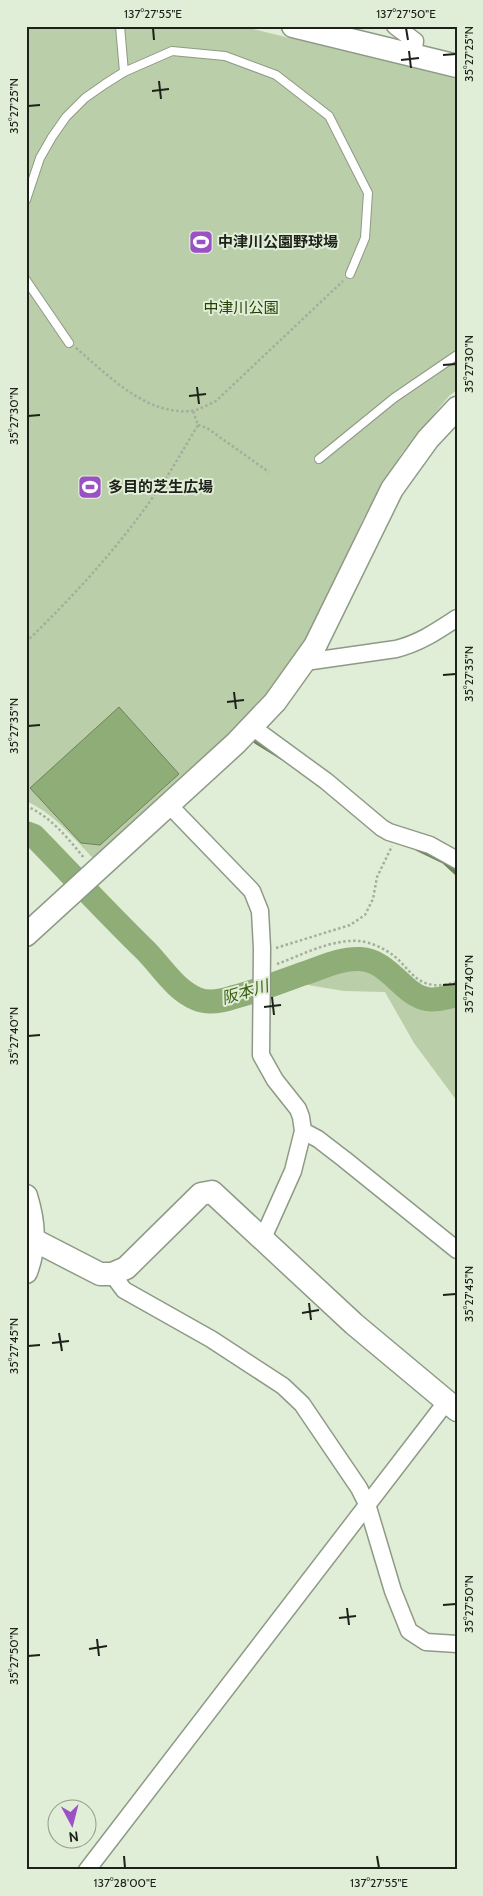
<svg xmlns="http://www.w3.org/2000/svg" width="483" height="1896" viewBox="0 0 483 1896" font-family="Cabin,'Noto Sans JP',sans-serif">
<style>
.green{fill:#baceaa}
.water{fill:#8fad76;stroke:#6d835a}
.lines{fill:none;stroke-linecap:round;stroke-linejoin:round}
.stream{stroke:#6d835a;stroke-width:4}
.river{stroke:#8fad76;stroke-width:24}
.lane-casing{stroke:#8e9a85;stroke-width:10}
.street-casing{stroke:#8e9a85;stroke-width:19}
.secondary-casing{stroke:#8e9a85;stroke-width:25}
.path{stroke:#a3ae9c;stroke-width:2.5;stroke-dasharray:2.5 2.5;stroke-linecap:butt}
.lane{stroke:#fff;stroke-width:8}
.street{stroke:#fff;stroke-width:16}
.secondary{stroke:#fff;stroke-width:22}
.ticks{fill:none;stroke:#1d2119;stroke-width:2}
.labels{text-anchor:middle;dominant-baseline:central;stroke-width:4;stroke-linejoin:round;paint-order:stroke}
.poi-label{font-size:15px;font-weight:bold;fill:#1d2119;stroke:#e0edd7;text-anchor:start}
.park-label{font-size:15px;fill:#254002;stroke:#e0edd7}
.water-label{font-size:16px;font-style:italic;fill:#3b5f0e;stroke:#e0edd7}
.neatline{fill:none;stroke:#1d2119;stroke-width:2}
.ticks-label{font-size:12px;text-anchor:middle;fill:#1d2119}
</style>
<rect width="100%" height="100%" fill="#e0edd7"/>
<g class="green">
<path d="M26,26H241L457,79V390L449,396L402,453L363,519L334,585L304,646L255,709L189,774L96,861C75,840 54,813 26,801Z"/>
<polygon points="375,968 422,1005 457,998 457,1101 414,1043 385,992 344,991 302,984 332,972"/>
</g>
<polygon class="water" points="119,707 179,774 100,845 81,843 30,788"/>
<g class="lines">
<g class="stream">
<polyline points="256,742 282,758"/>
<polyline points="417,849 444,862 457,874"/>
</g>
<path class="river" d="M26,833L34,836C71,874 107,913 145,950C162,967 174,989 197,999C209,1004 222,1001 234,997C258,991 282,981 305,973C323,967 341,958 360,959C389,960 404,996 427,999C437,1001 447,997 457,995"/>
<g class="lane-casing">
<g id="lane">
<polyline points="120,26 124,72"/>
<polyline points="26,200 40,158 52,137 66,117 85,98 105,84 124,72 172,51 225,56 276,75 329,116 368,193 365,238 350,274"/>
<polyline points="26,280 69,343"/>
<polyline points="319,459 394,398 457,355"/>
</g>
</g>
<g class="street-casing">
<g id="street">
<polyline points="395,26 415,41 413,55"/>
<path d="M305,662L396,649C420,643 437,631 457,618"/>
<polyline points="252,727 326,781 382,828 389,832 430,845 457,860"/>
<polyline points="169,805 252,891 260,911 262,948 261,1055 275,1080 298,1109 301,1117 303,1131 293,1171 263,1238"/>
<polyline points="303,1131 318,1139 344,1159 457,1250"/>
<polyline points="112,1274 124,1290 211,1339 283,1386 302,1404 359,1488 367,1504 393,1591 409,1631 426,1642 457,1644"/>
<polyline points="87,1870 447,1401"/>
</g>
</g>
<g class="secondary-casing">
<g id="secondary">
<polyline points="293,26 457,66"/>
<polyline points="26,935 236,743 275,702 315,646 392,489 428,439 457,408"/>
<path d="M26,1196C34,1222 36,1246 26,1272"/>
<polyline points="34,1240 100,1274 112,1274 126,1268 201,1194 212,1192 354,1324 457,1410"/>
</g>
</g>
<g class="path">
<path d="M76,348C108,375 145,415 191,411C199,410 209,404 216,401L343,281"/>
<polyline points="198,425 207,428 269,472"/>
<path d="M26,642C78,592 126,539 166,478C177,461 187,443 198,425L193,411"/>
<path d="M26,806C50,816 68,838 84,858"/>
<polyline points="276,948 350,925 365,915 373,899 377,877 392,846"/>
<path d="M277,964C302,955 331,939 359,941C370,942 386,949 394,956C408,967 414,983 434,985C441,986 449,984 457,982"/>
</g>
<use href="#lane" class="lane"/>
<use href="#street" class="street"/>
<use href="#secondary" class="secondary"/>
</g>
<path class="ticks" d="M153,28L154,40M406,28L408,40M409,51L411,68M443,55L456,54M401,60L419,58M159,81L161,99M152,91L169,89M28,106L40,105M443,365L456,364M197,387L199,404M189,396L206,394M28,416L40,415M443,675L456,674M234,692L236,709M227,702L244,700M28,726L40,725M443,985L456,984M272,997L274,1015M264,1007L281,1005M28,1036L40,1035M443,1295L456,1294M309,1303L311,1320M302,1313L319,1310M59,1333L62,1351M52,1343L69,1341M28,1346L40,1345M443,1605L456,1604M347,1608L349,1625M339,1618L356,1616M97,1639L99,1656M89,1649L107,1646M28,1656L40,1655M124,1856L125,1868M377,1856L379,1868"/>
<defs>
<g id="stadium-square" transform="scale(1.25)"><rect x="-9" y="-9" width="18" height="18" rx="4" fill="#9a51c4" stroke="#e0edd7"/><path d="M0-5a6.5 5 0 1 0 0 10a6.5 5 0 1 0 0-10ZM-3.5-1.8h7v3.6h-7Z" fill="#fff"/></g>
</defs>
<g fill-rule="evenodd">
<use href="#stadium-square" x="201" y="242"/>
<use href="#stadium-square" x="90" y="487"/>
</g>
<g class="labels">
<g class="poi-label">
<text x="218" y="242">中津川公園野球場</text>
<text x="108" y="487">多目的芝生広場</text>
</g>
<g class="park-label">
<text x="241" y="308">中津川公園</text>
</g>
<g class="water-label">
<text transform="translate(245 992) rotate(-16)">阪本川</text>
</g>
</g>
<rect width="483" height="1896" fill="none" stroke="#e0edd7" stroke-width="55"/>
<g transform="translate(72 1824) rotate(173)"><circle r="24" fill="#e0edd7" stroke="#929b8b"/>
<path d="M0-4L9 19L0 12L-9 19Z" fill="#9a51c4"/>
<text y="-8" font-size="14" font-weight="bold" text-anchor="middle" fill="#1d2119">N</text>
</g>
<rect x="28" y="28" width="428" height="1840" class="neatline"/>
<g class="ticks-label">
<text x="153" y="18">137°27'55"E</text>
<text x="406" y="18">137°27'50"E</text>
<text transform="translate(469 54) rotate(-90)" y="4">35°27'25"N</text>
<text transform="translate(14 106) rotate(-90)" y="4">35°27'25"N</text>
<text transform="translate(469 364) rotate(-90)" y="4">35°27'30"N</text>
<text transform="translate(14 416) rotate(-90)" y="4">35°27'30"N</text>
<text transform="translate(469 674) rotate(-90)" y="4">35°27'35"N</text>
<text transform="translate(14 726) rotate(-90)" y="4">35°27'35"N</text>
<text transform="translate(469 984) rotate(-90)" y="4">35°27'40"N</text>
<text transform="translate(14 1036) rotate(-90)" y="4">35°27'40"N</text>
<text transform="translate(469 1294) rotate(-90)" y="4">35°27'45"N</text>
<text transform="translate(14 1346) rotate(-90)" y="4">35°27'45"N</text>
<text transform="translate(469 1604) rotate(-90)" y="4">35°27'50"N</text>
<text transform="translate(14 1656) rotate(-90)" y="4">35°27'50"N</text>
<text x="125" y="1887">137°28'00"E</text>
<text x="379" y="1887">137°27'55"E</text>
</g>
</svg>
